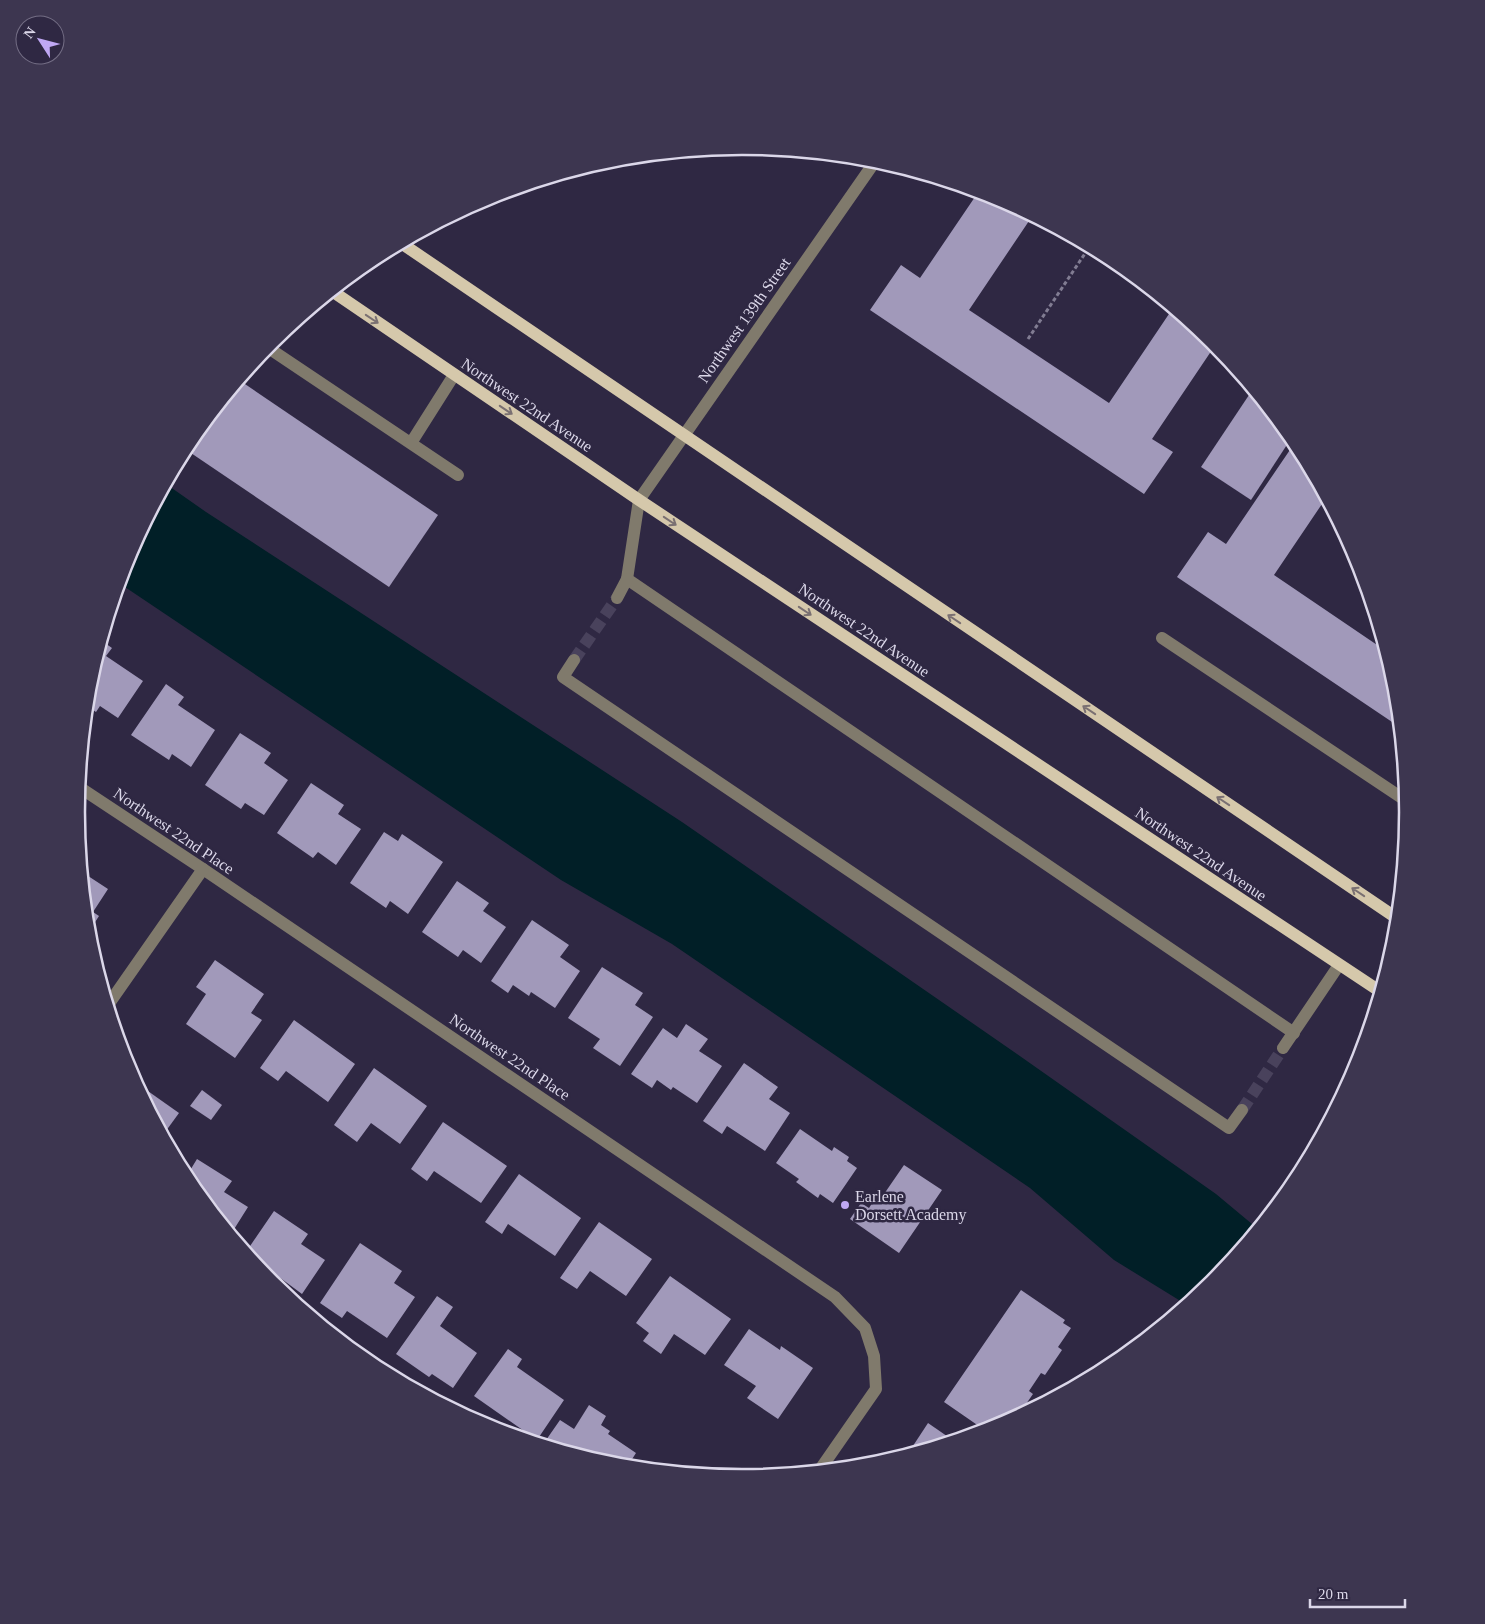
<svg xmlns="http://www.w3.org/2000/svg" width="1485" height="1624" viewBox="0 0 1485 1624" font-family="'Times New Roman',serif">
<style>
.water{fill:#011f27}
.building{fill:#a199ba}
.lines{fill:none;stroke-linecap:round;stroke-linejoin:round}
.minor-tunnel{stroke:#49425c;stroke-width:12;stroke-dasharray:12 6;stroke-linecap:butt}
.path{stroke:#817c92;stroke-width:3;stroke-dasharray:4 2.5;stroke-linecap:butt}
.minor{stroke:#807a6c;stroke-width:12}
.major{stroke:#d5c8ab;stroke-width:12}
.oneway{stroke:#7a7072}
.poi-dot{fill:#c0a8f4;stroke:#2f2843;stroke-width:2}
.labels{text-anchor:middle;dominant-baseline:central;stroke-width:5;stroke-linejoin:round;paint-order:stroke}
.street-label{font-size:16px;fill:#dbd7e9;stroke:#2f2843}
.poi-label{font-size:16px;fill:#dbd7e9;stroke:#2f2843;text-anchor:start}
.rim{fill:none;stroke:#dbd7e9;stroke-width:2.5}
</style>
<rect width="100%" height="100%" fill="#2f2843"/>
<polygon class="water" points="166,484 206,512 682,822 1017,1054 1216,1194 1258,1229 1213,1283 1187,1305 1114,1260 1030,1188 672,944 561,880 119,583 127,557"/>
<g class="building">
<polygon points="979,191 998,197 1033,215 969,310 1109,403 1173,308 1216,344 1152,439 1173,452 1144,494 870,310 901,265 920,278"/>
<polygon points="454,214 445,227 439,223 447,218"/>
<polygon points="239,380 438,515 389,587 185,449 189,442"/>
<polygon points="1253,389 1292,437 1251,500 1201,467"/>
<polygon points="1296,441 1326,498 1274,575 1386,651 1396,682 1401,728 1177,577 1208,532 1226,544"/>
<polygon points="102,641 112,648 106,656 143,681 118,718 100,706 96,712 87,706 89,682"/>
<polygon points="166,684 184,697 178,705 215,730 191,767 172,754 169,760 131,735"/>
<polygon points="240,733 271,753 264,763 288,780 264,815 245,803 241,809 205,785"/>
<polygon points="311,783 344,805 338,814 361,829 336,865 318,852 313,858 277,833"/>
<polygon points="384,832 398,841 402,834 443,862 408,914 390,901 386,908 350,883"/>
<polygon points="82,872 108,889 93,912 99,916 88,933"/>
<polygon points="457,881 489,903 483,911 506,927 481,963 463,950 458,957 422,932"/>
<polygon points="532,920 569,945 560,957 580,971 555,1008 531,992 529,996 513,985 508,993 491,981"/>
<polygon points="215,960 264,994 251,1013 262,1020 235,1058 186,1024 206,994 196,987"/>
<polygon points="602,967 643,993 635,1005 653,1017 620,1066 593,1048 600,1039 568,1018"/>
<polygon points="294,1020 355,1064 328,1102 286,1071 278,1081 260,1068"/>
<polygon points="686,1024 708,1039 699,1051 722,1066 697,1103 673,1087 671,1090 657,1080 652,1088 631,1074 663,1028 677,1038"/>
<polygon points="744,1063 778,1087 769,1099 790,1113 765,1151 727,1126 722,1134 703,1121"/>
<polygon points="374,1068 427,1106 400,1144 371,1123 357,1142 334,1125"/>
<polygon points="145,1089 179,1113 163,1135 142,1094"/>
<polygon points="202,1090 222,1105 211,1120 190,1106"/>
<polygon points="443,1122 507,1166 481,1203 434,1171 427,1181 411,1169"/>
<polygon points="800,1129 832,1151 834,1147 849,1157 847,1161 857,1168 833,1203 820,1194 818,1198 796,1182 799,1179 776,1163"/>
<polygon points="197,1159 232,1181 224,1192 248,1207 231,1234 186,1177"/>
<polygon points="904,1165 942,1190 899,1253 850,1219 861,1203 869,1208 878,1194 882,1197"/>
<polygon points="519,1174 581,1218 555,1256 508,1224 502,1234 485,1222"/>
<polygon points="274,1211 308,1234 301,1244 325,1260 302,1294 279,1277 273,1285 246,1252"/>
<polygon points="599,1222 652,1259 626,1296 590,1271 577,1289 560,1278"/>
<polygon points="360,1243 402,1271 394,1283 415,1297 387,1338 347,1311 342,1318 320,1303"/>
<polygon points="670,1276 731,1319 705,1355 674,1334 661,1354 643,1341 649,1333 636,1323"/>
<polygon points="1021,1290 1065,1320 1063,1323 1071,1328 1058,1347 1062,1350 1045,1375 1041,1373 1029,1391 1033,1394 1017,1417 1014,1419 1011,1417 1006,1423 986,1431 944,1402"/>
<polygon points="437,1296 453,1307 440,1326 477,1353 453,1388 432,1374 429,1377 396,1354"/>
<polygon points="749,1329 780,1350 781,1346 813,1368 778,1419 747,1398 756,1386 724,1365"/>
<polygon points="508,1349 522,1359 517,1367 564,1400 537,1440 474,1396"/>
<polygon points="589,1405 606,1416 601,1425 610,1431 608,1434 636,1453 627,1467 612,1465 544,1443 560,1420 574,1429"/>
<polygon points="928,1423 954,1441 907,1455"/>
</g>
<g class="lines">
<g class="minor-tunnel">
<polyline points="574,660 617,598"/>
<polyline points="1242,1110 1283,1048"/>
</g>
<polyline class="path" points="1028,339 1088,249 1094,248"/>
<g class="minor">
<polyline points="876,160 639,500 627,579 1294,1033"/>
<polyline points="267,347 458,475"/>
<polyline points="411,443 454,375"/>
<polyline points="617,598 627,579"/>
<polyline points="1162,638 1408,802"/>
<polyline points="574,660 563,677 1229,1128 1242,1110"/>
<polyline points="79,787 203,869 835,1297 865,1328 874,1356 876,1389 819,1471"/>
<polyline points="108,1005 203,869"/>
<polyline points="1283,1048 1339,965"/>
</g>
<g class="major">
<polyline points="401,243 1398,919"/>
<polyline points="332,291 639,500 1381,992"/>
</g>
</g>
<defs><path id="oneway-shaft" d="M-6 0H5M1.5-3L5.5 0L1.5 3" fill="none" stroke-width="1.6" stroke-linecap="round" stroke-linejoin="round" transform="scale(1.25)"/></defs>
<g class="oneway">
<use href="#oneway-shaft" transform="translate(372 319) rotate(34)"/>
<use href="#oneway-shaft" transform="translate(506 410) rotate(34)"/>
<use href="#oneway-shaft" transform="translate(670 521) rotate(34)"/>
<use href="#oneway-shaft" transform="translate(805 611) rotate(34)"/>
<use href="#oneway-shaft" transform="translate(954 619) rotate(-146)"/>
<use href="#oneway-shaft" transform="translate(1089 710) rotate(-146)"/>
<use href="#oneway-shaft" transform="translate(1223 801) rotate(-146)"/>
<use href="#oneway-shaft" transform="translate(1358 892) rotate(-146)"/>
</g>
<circle class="poi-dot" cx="845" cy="1205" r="5"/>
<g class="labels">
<g class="street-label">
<text transform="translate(744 320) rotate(-55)">Northwest 139th Street</text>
<text transform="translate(527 405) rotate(34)">Northwest 22nd Avenue</text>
<text transform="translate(864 630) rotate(34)">Northwest 22nd Avenue</text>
<text transform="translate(174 831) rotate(34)">Northwest 22nd Place</text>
<text transform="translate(1201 854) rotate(34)">Northwest 22nd Avenue</text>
<text transform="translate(510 1057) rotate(34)">Northwest 22nd Place</text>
</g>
<g class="poi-label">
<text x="855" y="1196">Earlene<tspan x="855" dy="18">Dorsett Academy</tspan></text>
</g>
</g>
<path d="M0 0H1485V1624H0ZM85 812a657 657 0 1 1 1314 0a657 657 0 1 1-1314 0Z" fill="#3d3650" fill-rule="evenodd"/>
<path class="rim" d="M85 812a657 657 0 1 1 1314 0a657 657 0 1 1-1314 0Z"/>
<g transform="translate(40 40) rotate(306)"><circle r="24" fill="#2f2843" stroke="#746e85"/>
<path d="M0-4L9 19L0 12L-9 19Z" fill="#c0a8f4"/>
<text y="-8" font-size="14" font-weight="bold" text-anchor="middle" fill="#dbd7e9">N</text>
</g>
<path d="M1310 1599v8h95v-8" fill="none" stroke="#dbd7e9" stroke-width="2.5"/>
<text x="1318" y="1599" font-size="15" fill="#dbd7e9" stroke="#2f2843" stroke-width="4" paint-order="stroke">20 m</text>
</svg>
